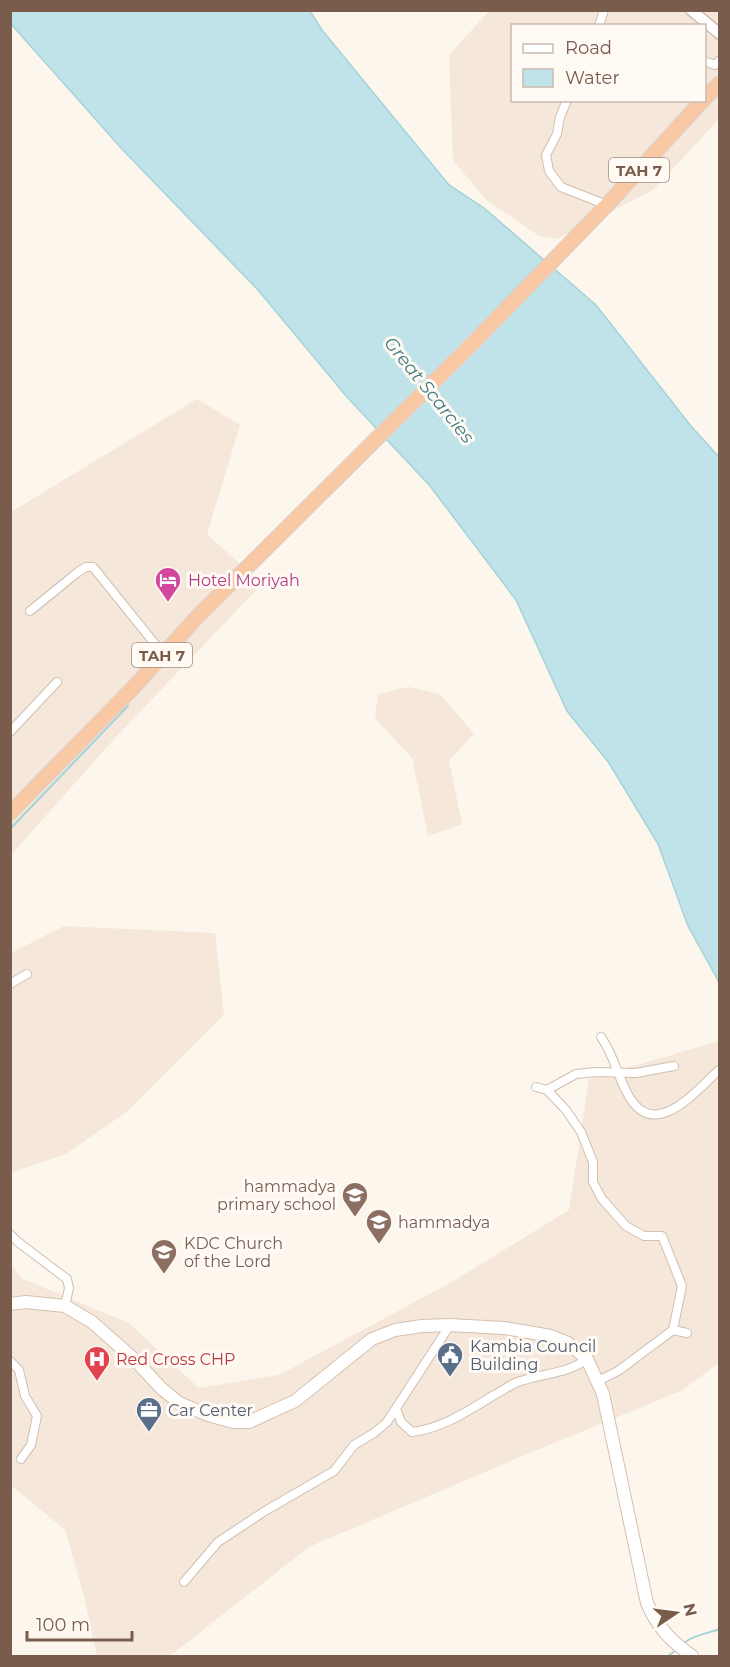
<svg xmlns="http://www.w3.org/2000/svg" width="730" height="1667" viewBox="0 0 730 1667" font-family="Montserrat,sans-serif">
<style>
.residential{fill:#f5e8da;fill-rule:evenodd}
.water{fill:#bfe3e8;stroke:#a5d3da;stroke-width:1.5}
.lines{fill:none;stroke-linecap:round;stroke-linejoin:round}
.stream{stroke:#a5d3da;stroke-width:2}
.minor-casing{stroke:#d1beb0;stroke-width:10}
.tertiary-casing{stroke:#d1beb0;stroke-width:13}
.secondary-casing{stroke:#d6c0b0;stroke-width:14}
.trunk-casing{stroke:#dad1cd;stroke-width:16}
.minor{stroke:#fff;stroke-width:8}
.tertiary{stroke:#fff;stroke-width:10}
.secondary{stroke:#fff;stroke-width:12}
.trunk{stroke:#f9c8a4;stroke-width:14}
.labels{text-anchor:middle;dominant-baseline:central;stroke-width:6;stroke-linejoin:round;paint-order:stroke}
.shield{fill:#fffaf3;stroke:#a28b7f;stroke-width:1.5}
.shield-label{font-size:15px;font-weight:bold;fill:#7a5c4d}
.hotel-label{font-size:16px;fill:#b23c85;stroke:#fffaf3;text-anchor:start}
.education-label{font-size:16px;fill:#785e54;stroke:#fffaf3;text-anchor:start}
.service-label{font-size:16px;fill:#4e5e75;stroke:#fffaf3;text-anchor:start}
.health-label{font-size:16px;fill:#be3a42;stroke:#fffaf3;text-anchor:start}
.water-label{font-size:18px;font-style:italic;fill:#437c86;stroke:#fffaf3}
</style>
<rect width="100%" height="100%" fill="#fdf6ec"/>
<g class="residential">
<path d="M489,11H719V119L653,190L558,239L539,236L486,200L453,160L449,55ZM512,26H704V100H512Z"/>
<polygon points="197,399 240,425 207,534 262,584 116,737 11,855 11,512"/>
<polygon points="409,687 440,694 474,734 449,760 462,824 428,836 412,758 375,718 378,694"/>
<polygon points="64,926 215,933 224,1015 129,1110 66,1154 11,1173 11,953"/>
<polygon points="719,1041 719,1363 681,1391 527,1454 309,1547 170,1656 97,1656 83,1592 65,1530 12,1486 11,1482 10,1264 23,1279 129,1323 199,1388 279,1375 450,1283 569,1210 589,1079"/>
</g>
<polygon class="water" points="10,11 310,11 322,30 449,185 484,208 596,305 691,426 719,457 719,982 688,926 658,844 609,763 567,711 516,600 430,486 347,397 258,290 121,148 11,24"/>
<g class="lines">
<g class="stream">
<polyline points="10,829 128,706"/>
<path d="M684,1643C695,1634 707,1634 720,1629"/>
<polyline points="668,1656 675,1651"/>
</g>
<g class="minor-casing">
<g id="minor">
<polyline points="599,26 604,10"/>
<polyline points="704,61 715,65 720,60"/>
<polyline points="567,100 560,117 557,134 546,155 549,171 561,187 607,205"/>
<polyline points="30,611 78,572 86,567 93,567 163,654"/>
<polyline points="10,732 57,682"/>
<polyline points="10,984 27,974"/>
<path d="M601,1037C613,1054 617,1073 626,1091C652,1144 693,1094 719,1070"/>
<polyline points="536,1087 547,1090 576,1074 596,1072 636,1073 674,1066"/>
<polyline points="547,1090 566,1110 581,1132 593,1162 593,1182 602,1199 626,1226 644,1236 662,1236 682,1286 673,1330 618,1371 598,1381"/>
<polyline points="10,1234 18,1242 67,1279 69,1288 65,1306"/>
<polyline points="673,1330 687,1333"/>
<polyline points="10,1361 19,1370 25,1396 37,1416 31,1445 21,1459"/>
<path d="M396,1409L401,1422L412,1432C444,1428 469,1410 496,1394C504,1390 512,1383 521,1381C544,1373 567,1374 587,1359"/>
<polyline points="184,1582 218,1542 265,1511 334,1471 354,1445 374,1433 387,1422 450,1325"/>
</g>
</g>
<g class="tertiary-casing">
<polyline id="tertiary" points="691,10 720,34"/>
</g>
<g class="secondary-casing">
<path id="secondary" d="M10,1304L26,1302L65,1306L92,1322L135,1360L161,1388L179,1403L208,1415L233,1422H249L295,1401L372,1339L395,1330L422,1326L450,1325L504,1328L551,1336L568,1343L587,1359L603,1394L647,1603C657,1627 672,1642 692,1656"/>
</g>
<g class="trunk-casing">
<g id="trunk">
<polyline points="704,99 720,83"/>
<polyline points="10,813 133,688 197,617 473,343 607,205 703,100"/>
</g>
</g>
<use href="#minor" class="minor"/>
<use href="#tertiary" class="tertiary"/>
<use href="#secondary" class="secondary"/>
<use href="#trunk" class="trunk"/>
</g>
<defs>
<g id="hotel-pin" transform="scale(1.35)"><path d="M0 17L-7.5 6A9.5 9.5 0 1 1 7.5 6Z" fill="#d1479c" stroke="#fffaf3"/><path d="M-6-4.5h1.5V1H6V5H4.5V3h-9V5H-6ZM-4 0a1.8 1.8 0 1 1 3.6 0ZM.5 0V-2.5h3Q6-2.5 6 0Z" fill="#fff"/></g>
<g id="school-pin" transform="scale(1.35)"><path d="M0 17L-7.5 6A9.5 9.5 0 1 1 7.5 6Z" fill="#8d6e63" stroke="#fffaf3"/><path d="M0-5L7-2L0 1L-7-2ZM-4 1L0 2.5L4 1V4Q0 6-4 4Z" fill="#fff"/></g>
<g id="civic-pin" transform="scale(1.35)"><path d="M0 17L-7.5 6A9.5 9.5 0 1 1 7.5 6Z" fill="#5c6f8a" stroke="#fffaf3"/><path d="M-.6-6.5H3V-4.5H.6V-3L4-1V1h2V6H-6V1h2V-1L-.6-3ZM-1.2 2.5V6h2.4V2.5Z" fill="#fff"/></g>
<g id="hospital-pin" transform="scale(1.35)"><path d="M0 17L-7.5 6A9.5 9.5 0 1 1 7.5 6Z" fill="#e0444e" stroke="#fffaf3"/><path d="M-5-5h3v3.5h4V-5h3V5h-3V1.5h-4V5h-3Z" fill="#fff"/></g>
<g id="office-pin" transform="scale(1.35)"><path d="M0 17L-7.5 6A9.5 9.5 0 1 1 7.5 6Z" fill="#5c6f8a" stroke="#fffaf3"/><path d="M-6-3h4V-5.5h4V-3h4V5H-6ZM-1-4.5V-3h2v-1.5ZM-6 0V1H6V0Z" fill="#fff"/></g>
</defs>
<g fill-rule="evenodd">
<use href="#hotel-pin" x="168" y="580"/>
<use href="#school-pin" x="355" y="1195"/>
<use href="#school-pin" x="379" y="1222"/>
<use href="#school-pin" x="164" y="1252"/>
<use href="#civic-pin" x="450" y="1355"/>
<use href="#hospital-pin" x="97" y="1359"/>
<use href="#office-pin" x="149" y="1410"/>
</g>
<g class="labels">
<g class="shield">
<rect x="609" y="158" width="60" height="24" rx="4.5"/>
<rect x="132" y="643" width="60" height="24" rx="4.5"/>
</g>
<g class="shield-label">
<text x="639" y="170">TAH 7</text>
<text x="162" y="655">TAH 7</text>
</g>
<g class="hotel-label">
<text x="188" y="580">Hotel Moriyah</text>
</g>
<g class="education-label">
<text x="336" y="1186" text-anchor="end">hammadya<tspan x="336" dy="18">primary school</tspan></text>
<text x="398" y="1222">hammadya</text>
<text x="184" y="1243">KDC Church<tspan x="184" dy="18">of the Lord</tspan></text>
</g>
<g class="service-label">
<text x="470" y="1346">Kambia Council<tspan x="470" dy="18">Building</tspan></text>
<text x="168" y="1410">Car Center</text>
</g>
<g class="health-label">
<text x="116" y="1359">Red Cross CHP</text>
</g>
<g class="water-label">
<text transform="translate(429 390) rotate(51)">Great Scarcies</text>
</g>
</g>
<rect width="730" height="1667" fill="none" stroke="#7a5c4d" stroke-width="24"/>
<rect x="511" y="24" width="195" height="78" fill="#fffaf3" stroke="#cabbb1" stroke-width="1.5"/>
<rect x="523" y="44" width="30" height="9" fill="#ffffff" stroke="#cabbb1" stroke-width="1.5"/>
<text x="565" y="54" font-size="18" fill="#7a5c4d">Road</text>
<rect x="523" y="69" width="30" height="18" fill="#bfe3e8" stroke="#cabbb1" stroke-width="1.5"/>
<text x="565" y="84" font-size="18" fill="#7a5c4d">Water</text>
<g transform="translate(676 1613) rotate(77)" stroke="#fffaf3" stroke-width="4.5" paint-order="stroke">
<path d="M0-4.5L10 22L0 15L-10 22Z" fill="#7a5c4d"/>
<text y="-9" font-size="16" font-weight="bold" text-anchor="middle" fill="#7a5c4d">N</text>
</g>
<path d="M27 1631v9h105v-9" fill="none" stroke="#7a5c4d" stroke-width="3"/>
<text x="36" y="1631" font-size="18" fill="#7a5c4d" stroke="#fffaf3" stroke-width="4.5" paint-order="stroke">100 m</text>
</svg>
